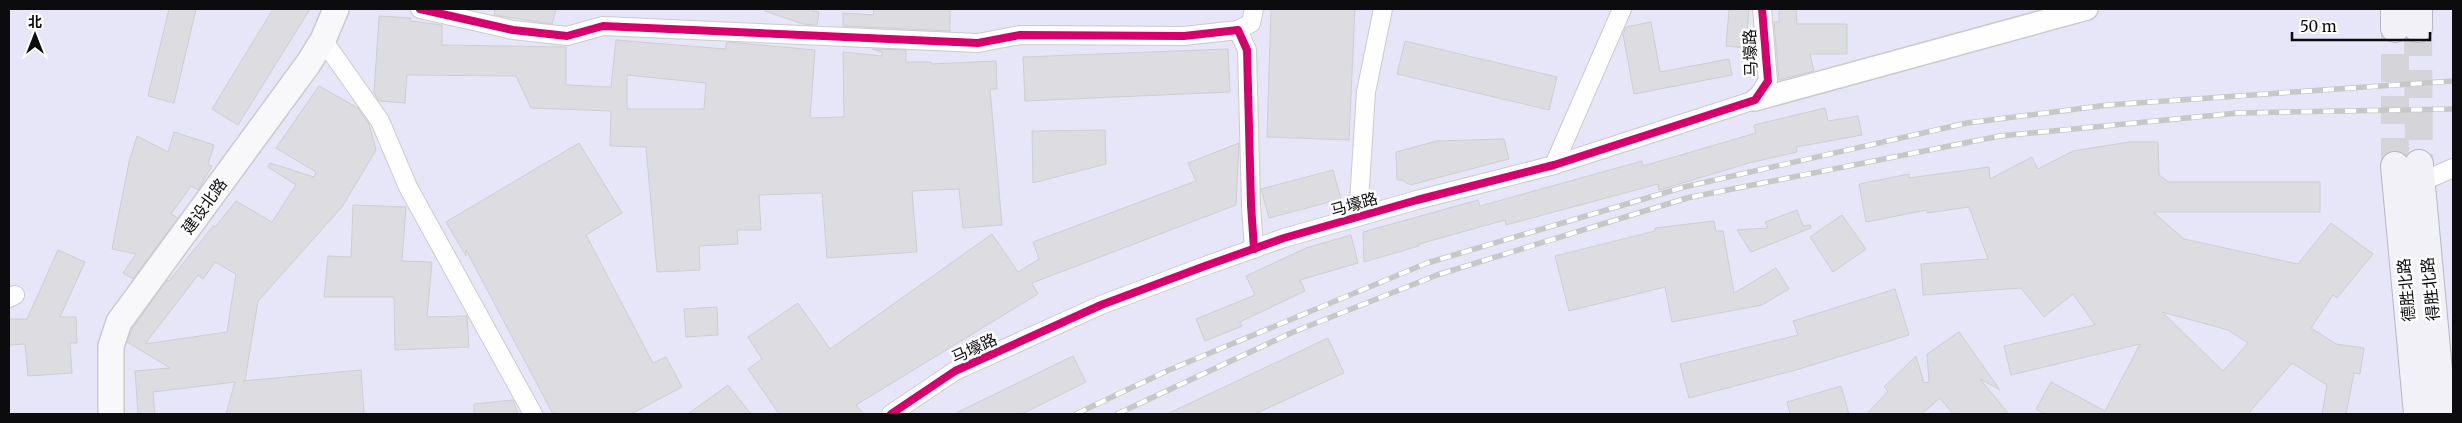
<svg xmlns="http://www.w3.org/2000/svg" width="2462" height="423" viewBox="0 0 2462 423" font-family="Merriweather,'Noto Sans SC',serif">
<style>
.green{fill:#e6e6f8}
.building{fill:#dddde1;stroke:#ceced1;fill-rule:evenodd}
.lines{fill:none;stroke-linecap:round;stroke-linejoin:round}
.primary-tunnel{stroke:#d5d4d9;stroke-width:28;stroke-dasharray:28 14;stroke-linecap:butt}
.minor-casing{stroke:#cbcbce;stroke-width:20}
.tertiary-casing{stroke:#cbcbce;stroke-width:24}
.secondary-casing{stroke:#cbcbce;stroke-width:28}
.primary-casing{stroke:#b7b7c2;stroke-width:30}
.minor{stroke:#fefeff;stroke-width:18}
.tertiary{stroke:#fefeff;stroke-width:21}
.secondary{stroke:#f8f8fa;stroke-width:25}
.primary{stroke:#f1f1f7;stroke-width:28}
.rail-casing{stroke:#c7c7c7;stroke-width:5.5}
.rail{stroke:#fff;stroke-width:4;stroke-dasharray:11;stroke-linecap:butt}
.cycleway-casing{stroke:#fff;stroke-width:11}
.cycleway{stroke:#d6006c;stroke-width:8}
.labels{text-anchor:middle;dominant-baseline:central;stroke-width:5;stroke-linejoin:round;paint-order:stroke}
.street-label{font-size:16px;fill:#0c0b0e;stroke:#fff}
</style>
<rect width="100%" height="100%" fill="#f8f8fd"/>
<rect class="green" x="9" y="9" width="2444" height="405"/>
<g class="building">
<polygon points="169,9 196,9 174,103 148,96"/>
<polygon points="273,9 310,9 238,125 212,109"/>
<polygon points="495,9 556,9 552,24 494,15"/>
<polygon points="765,9 814,9 813,11 819,12 817,25 803,24 765,11"/>
<polygon points="873,9 950,9 950,31 843,26 843,13 874,15"/>
<polygon points="1271,9 1355,9 1349,140 1267,137"/>
<polygon points="1729,9 1749,9 1746,48 1726,46"/>
<polygon points="1779,9 1796,9 1797,24 1847,24 1847,54 1810,54 1814,71 1779,80 1774,22 1779,22"/>
<path d="M379,16L411,18L410,21L442,25V45L566,47V85L611,87L616,40L725,49L727,42L815,50L810,118L844,117L843,52L882,56V52L872,49L906,50V62H931V64L996,61L997,89H990L1002,225L963,228L959,189L912,191L917,252L827,258L822,193L759,195L761,230H737L738,244L699,246L700,270L657,272L646,147L610,146L611,111L531,108L516,76L407,75L405,103L379,101L374,93ZM627,75L706,83L704,109H627Z"/>
<polygon points="1651,22 1660,72 1729,59 1732,75 1634,94 1623,34 1626,27"/>
<polygon points="1405,41 1557,77 1549,110 1397,74"/>
<polygon points="1228,49 1230,92 1025,101 1023,57"/>
<path d="M319,86L358,108L369,124L376,150L342,207L258,301L245,381H243L361,370L364,414H226L235,382L153,392L155,414H138L135,371L170,368L127,342L132,329L167,280L169,281L213,226L215,227L236,201L272,222L296,185L268,167L270,163L314,177L316,172L276,148ZM215,262L236,274L227,332L145,344L198,275L203,279Z"/>
<polygon points="1825,108 1828,121 1858,116 1862,135 1796,147 1797,152 1749,163 1659,190 1658,184 1506,225 1505,220 1419,244 1419,246 1364,262 1363,232 1478,200 1480,206 1642,161 1643,166 1756,133 1754,125"/>
<polygon points="1105,130 1106,164 1033,183 1032,131"/>
<polygon points="174,132 214,145 208,165 212,166 198,190 191,186 171,214 178,218 133,279 123,273 136,254 112,249 129,162 137,136 168,152"/>
<polygon points="1504,139 1509,159 1410,185 1402,180 1397,180 1396,152 1437,141"/>
<path d="M2129,142H2158L2159,175L2169,182H2320V212H2153L2184,239L2298,264L2331,223L2373,254L2337,298L2333,295L2311,328L2336,344L2364,348L2360,374L2354,373L2346,414H2322L2327,385L2292,363L2248,414H2045L2036,409L2051,382L2105,411L2140,344L2011,375L2004,346L2095,325L2073,294L2044,317L2021,288L1923,295L1921,264L1988,259L1969,207L1927,213V210L1866,222L1859,184L1909,174V178L1989,167L1990,179L2032,157L2038,169L2073,151ZM2162,312L2228,330L2248,343L2223,371Z"/>
<polygon points="579,143 622,213 586,235 653,363 666,357 682,387 631,414 553,414 466,250 466,256 446,222"/>
<polygon points="1239,143 1236,205 1032,283 1038,294 856,405 864,414 779,414 748,369 762,359 748,337 798,303 830,349 992,234 1018,272 1039,259 1033,242 1196,181 1188,163"/>
<polygon points="1333,170 1341,199 1269,218 1261,189"/>
<polygon points="353,205 406,207 402,261 432,262 427,317 467,316 469,347 395,350 394,297 324,297 328,256 351,257"/>
<polygon points="1797,210 1803,226 1810,225 1811,228 1751,252 1737,230 1768,228 1765,222"/>
<polygon points="1842,215 1866,249 1833,272 1810,237"/>
<polygon points="1714,221 1716,231 1723,231 1734,293 1776,268 1789,289 1762,305 1672,322 1665,287 1569,311 1555,256 1655,231 1655,228"/>
<polygon points="1351,235 1358,263 1300,280 1305,291 1240,322 1242,326 1205,341 1196,319 1255,295 1246,276 1306,248"/>
<polygon points="58,250 85,262 60,317 76,317 77,343 70,343 72,373 28,376 25,344 9,345 9,319 27,319"/>
<polygon points="1895,289 1909,335 1796,370 1689,398 1680,364 1798,335 1793,321"/>
<polygon points="717,307 718,335 686,337 684,309"/>
<polygon points="1959,332 2000,390 1980,379 2009,414 1953,414 1940,398 1922,414 1867,414 1888,391 1884,387 1916,356 1924,383 1929,382 1927,354"/>
<polygon points="1328,338 1344,373 1255,414 1167,414"/>
<polygon points="1073,356 1086,382 1022,414 954,414"/>
<polygon points="728,385 751,414 688,414"/>
<polygon points="1841,386 1849,414 1790,414 1787,402"/>
<polygon points="513,400 518,414 474,414 474,404"/>
</g>
<g class="lines">
<g class="primary-tunnel">
<polyline points="2418,28 2419,164"/>
<polyline points="2395,166 2395,28"/>
</g>
<g class="minor-casing">
<g id="minor">
<polyline points="420,9 513,30 567,36 603,26 978,43 1020,35 1184,36 1238,30 1247,50 1251,205 1254,249"/>
<polyline points="1238,30 1251,23 1254,9"/>
<polyline points="323,40 380,121 408,187 533,414"/>
<polyline points="1554,165 1622,9"/>
<polyline points="2419,183 2453,168"/>
<polyline points="1358,217 1366,92 1383,9"/>
<polyline points="9,298 15,295"/>
<polyline points="891,414 955,371 1101,305 1205,266 1284,238 1417,200 1554,165 1755,100 1768,81 1762,9"/>
</g>
</g>
<g class="tertiary-casing">
<polyline id="tertiary" points="1755,100 2087,9"/>
</g>
<g class="secondary-casing">
<polyline id="secondary" points="111,414 111,346 119,322 308,64 323,40 336,9"/>
</g>
<g class="primary-casing">
<g id="primary">
<polyline points="2395,9 2395,28"/>
<polyline points="2418,9 2418,28"/>
<polyline points="2419,164 2442,414"/>
<polyline points="2395,166 2418,414"/>
</g>
</g>
<use href="#minor" class="minor"/>
<use href="#tertiary" class="tertiary"/>
<use href="#secondary" class="secondary"/>
<use href="#primary" class="primary"/>
<g class="rail-casing">
<g id="rail">
<polyline points="1076,414 1169,370 1427,263 1684,187 1967,123 2108,105 2453,81"/>
<polyline points="1117,414 1291,333 1437,275 1687,198 2000,136 2238,113 2453,109"/>
</g>
</g>
<use href="#rail" class="rail"/>
<g class="cycleway-casing">
<g id="cycleway">
<polyline points="420,9 513,30 567,36 603,26 978,43 1020,35 1184,36 1238,30 1247,50 1251,205 1254,249"/>
<polyline points="891,414 955,371 1101,305 1205,266 1284,238 1417,200 1554,165 1755,100 1768,81 1762,9"/>
</g>
</g>
<use href="#cycleway" class="cycleway"/>
</g>
<g class="labels">
<g class="street-label">
<text transform="translate(1750 53) rotate(-92)">马壕路</text>
<text transform="translate(1354 204) rotate(-16)">马壕路</text>
<text transform="translate(204 206) rotate(-54)">建设北路</text>
<text transform="translate(2430 289) rotate(-96)">得胜北路</text>
<text transform="translate(2406 290) rotate(-95)">德胜北路</text>
<text transform="translate(974 348) rotate(-25)">马壕路</text>
</g>
</g>
<rect width="2462" height="423" fill="none" stroke="#0c0b0e" stroke-width="20"/>
<g transform="translate(35 35)" stroke="#ffffff" stroke-width="4" paint-order="stroke">
<path d="M0-4L9 19L0 12L-9 19Z" fill="#0c0b0e"/>
<text y="-8" font-size="14" font-weight="bold" text-anchor="middle" fill="#0c0b0e">北</text>
</g>
<path d="M2292 32v8h138v-8" fill="none" stroke="#0c0b0e" stroke-width="2.5"/>
<text x="2300" y="32" font-size="15" fill="#0c0b0e" stroke="#ffffff" stroke-width="4" paint-order="stroke">50 m</text>
</svg>
